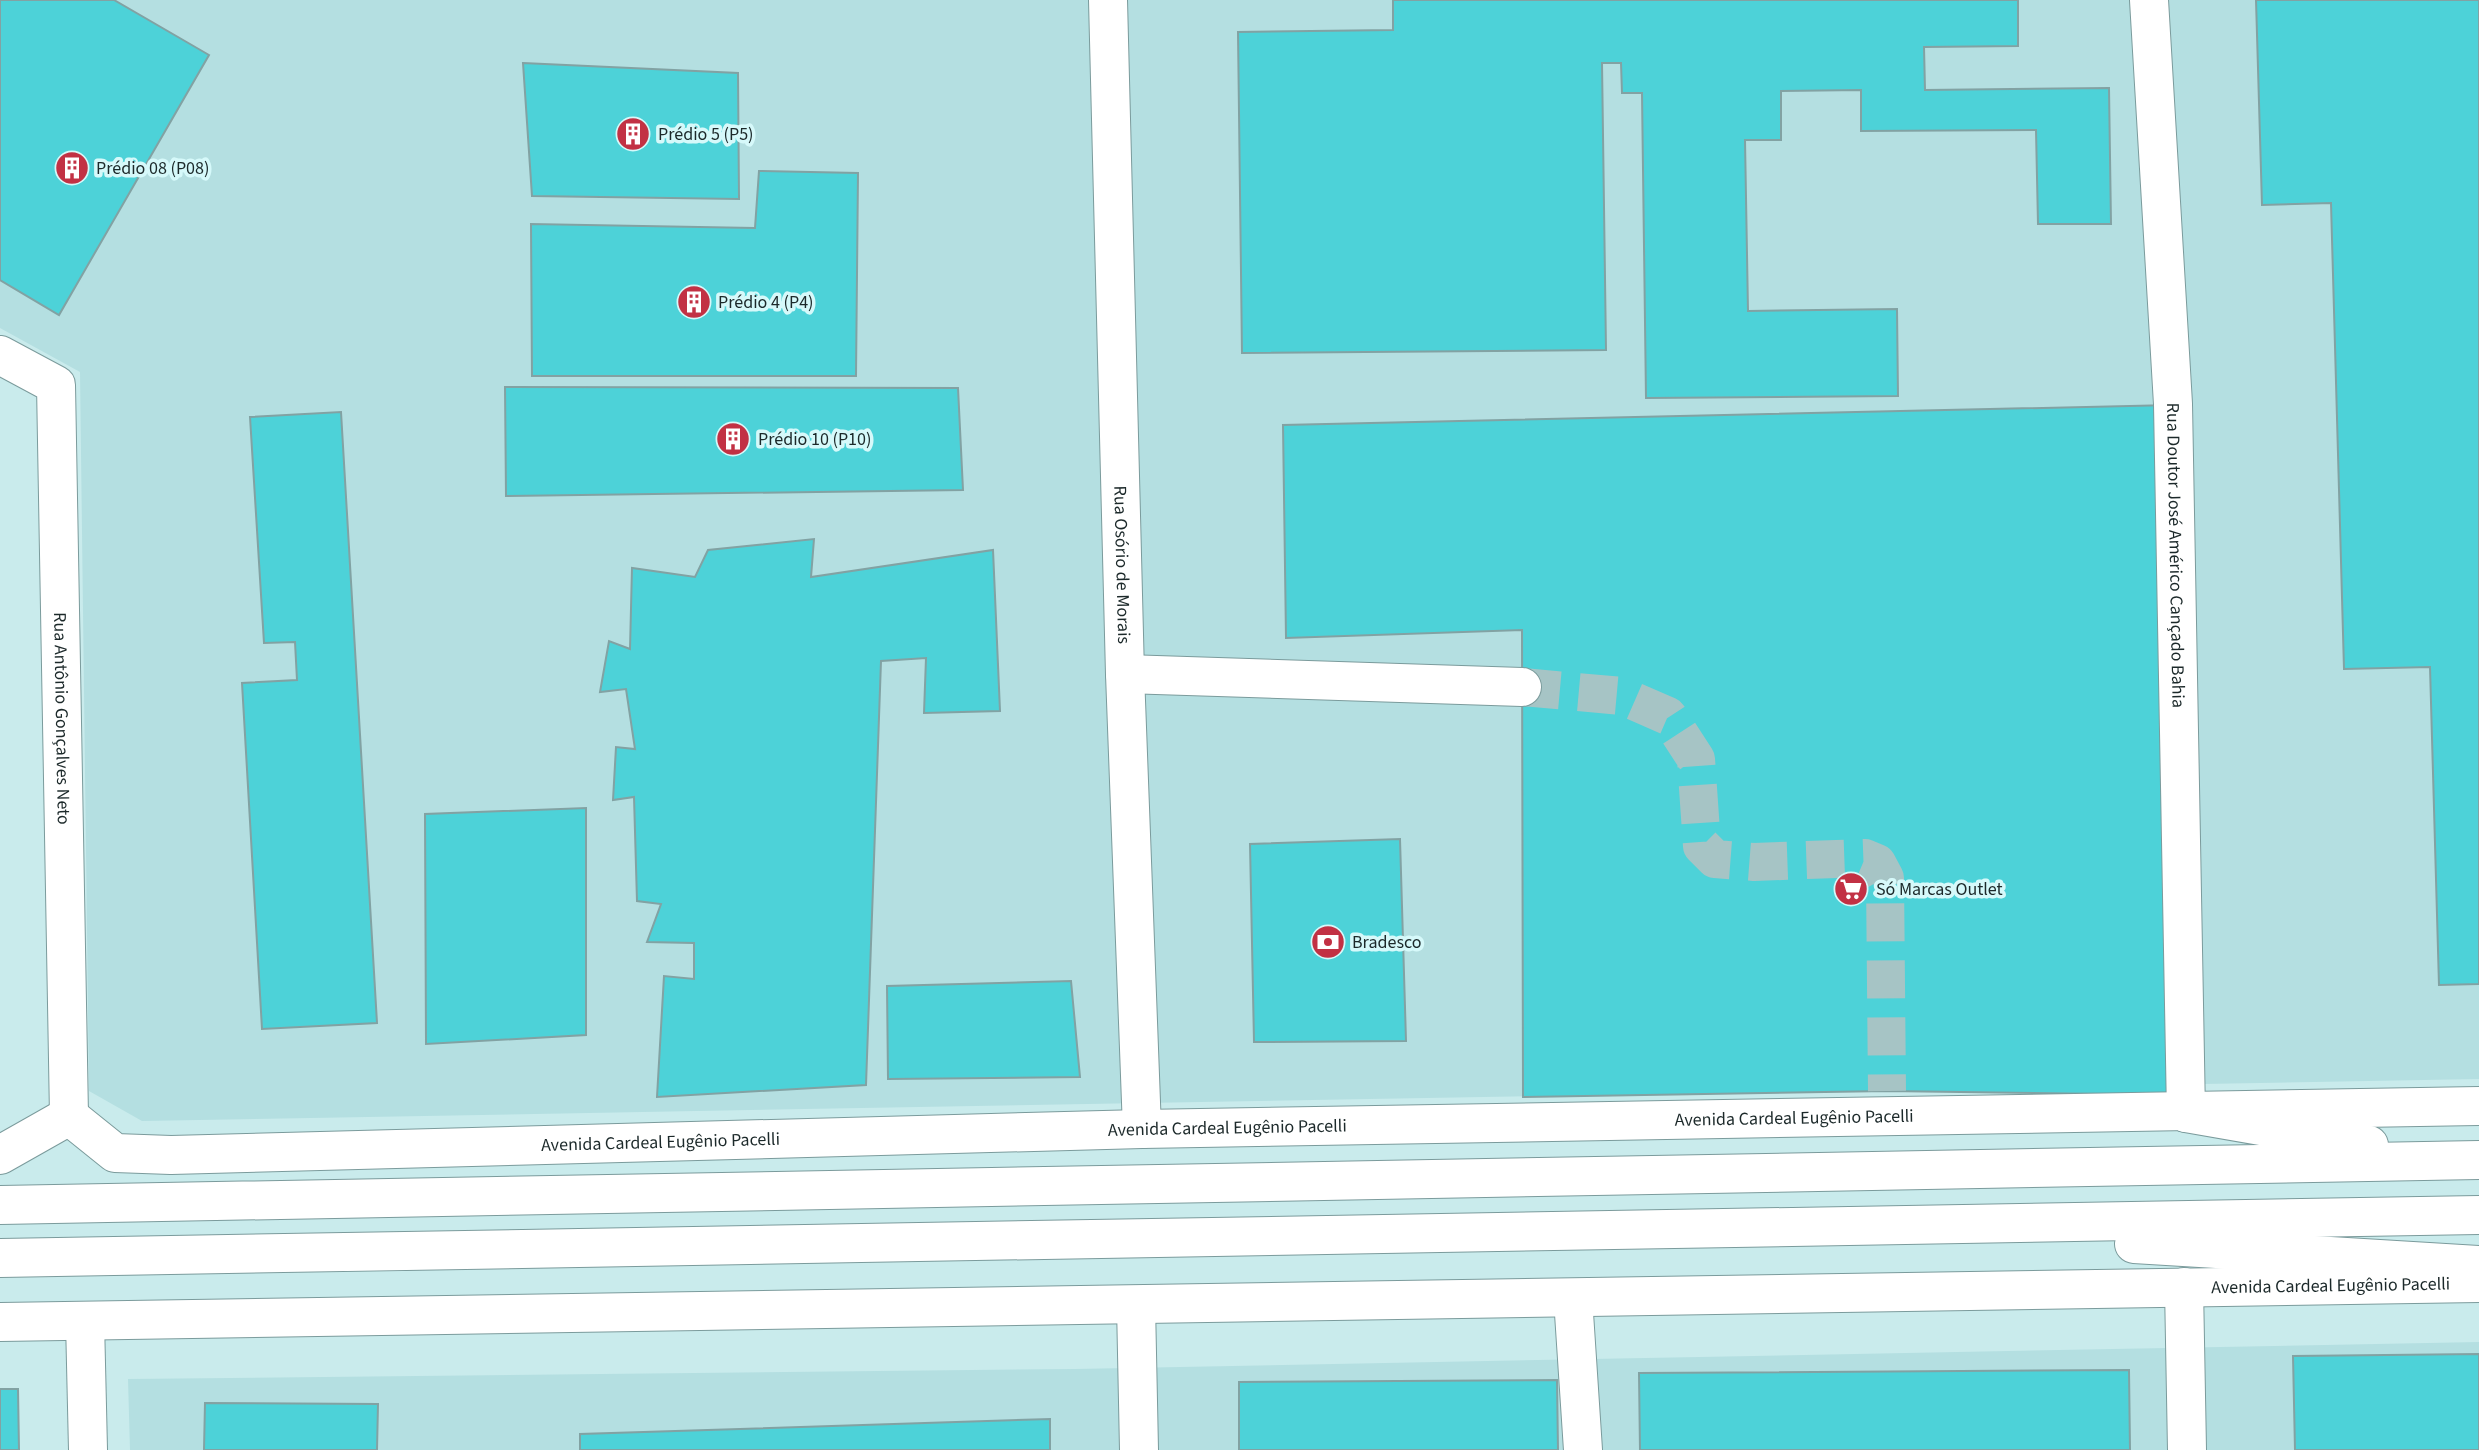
<svg xmlns="http://www.w3.org/2000/svg" width="2479" height="1450" viewBox="0 0 2479 1450" font-family="'Source Sans 3',sans-serif">
<style>
.built{fill:#b4dfe1}
.building{fill:#4dd2d8;stroke:#82a2a3;stroke-width:2}
.lines{fill:none;stroke-linecap:round;stroke-linejoin:round}
.minor-tunnel{stroke:#a6c4c5;stroke-width:38;stroke-dasharray:38 19;stroke-linecap:butt}
.minor-casing{stroke:#7b9b9c;stroke-width:40}
.major-casing{stroke:#7b9b9c;stroke-width:40}
.highway-casing{stroke:#7b9b9c;stroke-width:40}
.minor{stroke:#fff;stroke-width:38}
.major{stroke:#fff;stroke-width:38}
.highway{stroke:#fff;stroke-width:38}
.labels{text-anchor:middle;dominant-baseline:central;stroke-width:7;stroke-linejoin:round;paint-order:stroke}
.poi-label{font-size:18px;fill:#1c292a;stroke:#d6f9fa;text-anchor:start}
.street-label{font-size:18px;fill:#1c292a;stroke:#d6f9fa}
</style>
<rect width="100%" height="100%" fill="#c9ebec"/>
<g class="built">
<polygon points="0,0 2479,0 2479,1079 142,1121 89,1091 80,372 0,328"/>
<polygon points="2479,1342 2479,1450 130,1450 128,1379 1075,1369"/>
</g>
<g class="building">
<polygon points="0,0 114,0 209,55 59,315 0,280"/>
<polygon points="1393,0 2018,0 2018,46 1924,47 1925,90 2109,88 2111,224 2038,224 2036,130 1861,131 1861,90 1781,91 1781,140 1745,140 1748,311 1897,309 1898,396 1646,398 1642,93 1622,93 1621,63 1602,63 1606,350 1242,353 1238,32 1393,30"/>
<polygon points="2256,0 2479,0 2479,984 2439,985 2430,667 2344,669 2331,203 2262,205"/>
<polygon points="523,63 738,73 739,199 532,196"/>
<polygon points="759,171 858,173 856,376 532,376 531,224 755,228"/>
<polygon points="505,387 958,388 963,490 506,496"/>
<polygon points="2172,405 2182,1095 1887,1091 1523,1097 1522,630 1286,638 1283,425"/>
<polygon points="341,412 377,1023 262,1029 242,683 297,680 295,642 264,643 250,417"/>
<polygon points="814,539 811,577 993,550 1000,711 924,713 926,658 881,661 866,1085 657,1097 664,976 694,979 694,943 647,942 661,904 637,901 634,797 613,800 616,747 635,749 626,689 600,692 609,641 630,649 632,568 695,577 708,550"/>
<polygon points="586,808 586,1035 426,1044 425,814"/>
<polygon points="1400,839 1406,1041 1254,1042 1250,844"/>
<polygon points="1071,981 1080,1077 888,1079 887,986"/>
<polygon points="2479,1354 2479,1450 2295,1450 2293,1356"/>
<polygon points="2129,1370 2130,1450 1640,1450 1639,1373"/>
<polygon points="1557,1380 1558,1450 1239,1450 1239,1382"/>
<polygon points="0,1389 18,1389 19,1450 0,1450"/>
<polygon points="205,1403 378,1404 377,1450 204,1450"/>
<polygon points="1050,1419 1050,1450 580,1450 580,1434"/>
</g>
<g class="lines">
<polyline class="minor-tunnel" points="1522,687 1622,696 1668,716 1696,759 1702,846 1715,859 1754,862 1865,858 1877,863 1885,878 1887,1091"/>
<g class="minor-casing">
<g id="minor">
<path id="s1" d="M1108,0L1125,674L1142,1129"/>
<path id="s2" d="M2149,0L2173,404L2186,1113"/>
<path id="s3" d="M0,355L56,385L69,1116"/>
<polyline points="1125,674 1522,687"/>
<polyline points="2184,1287 2187,1450"/>
<polyline points="1573,1298 1583,1450"/>
<polyline points="1136,1305 1139,1450"/>
<polyline points="85,1321 88,1450"/>
</g>
</g>
<g class="major-casing">
<g id="major">
<path id="s4" d="M0,1155L69,1116L115,1153L171,1155L1142,1129L2479,1106"/>
<path id="s5" d="M0,1322L2479,1283"/>
</g>
</g>
<g class="highway-casing">
<g id="highway">
<polyline points="2186,1113 2369,1145"/>
<polyline points="0,1205 2479,1160"/>
<polyline points="2134,1244 2479,1265"/>
<polyline points="0,1258 2479,1215"/>
</g>
</g>
<use href="#minor" class="minor"/>
<use href="#major" class="major"/>
<use href="#highway" class="highway"/>
</g>
<defs>
<g id="building-disc" transform="scale(1.75)"><circle r="9.5" fill="#c23144" stroke="#d6f9fa"/><path d="M-4-6H4V6H1V3H-1V6H-4ZM-2.5-4.3h1.7v1.8h-1.7ZM.8-4.3h1.7v1.8H.8ZM-2.5-1h1.7V.8h-1.7ZM.8-1h1.7V.8H.8Z" fill="#fff"/></g>
<g id="supermarket-disc" transform="scale(1.75)"><circle r="9.5" fill="#c23144" stroke="#d6f9fa"/><path d="M-6-5.5h2.5l.6 2H6L4.5 2H-2.5L-4.4-4H-6ZM-1.5 3.2a1.3 1.3 0 1 0 .1 0ZM3 3.2a1.3 1.3 0 1 0 .1 0Z" fill="#fff"/></g>
<g id="bank-disc" transform="scale(1.75)"><circle r="9.5" fill="#c23144" stroke="#d6f9fa"/><path d="M-6-4H6V4H-6ZM0-2.3a2.3 2.3 0 1 0 0 4.6a2.3 2.3 0 1 0 0-4.6Z" fill="#fff"/></g>
</defs>
<g fill-rule="evenodd">
<use href="#building-disc" x="633" y="134"/>
<use href="#building-disc" x="72" y="168"/>
<use href="#building-disc" x="694" y="302"/>
<use href="#building-disc" x="733" y="439"/>
<use href="#supermarket-disc" x="1851" y="889"/>
<use href="#bank-disc" x="1328" y="942"/>
</g>
<g class="labels">
<g class="poi-label">
<text x="658" y="134">Prédio 5 (P5)</text>
<text x="96" y="168">Prédio 08 (P08)</text>
<text x="718" y="302">Prédio 4 (P4)</text>
<text x="758" y="439">Prédio 10 (P10)</text>
<text x="1876" y="889">Só Marcas Outlet</text>
<text x="1352" y="942">Bradesco</text>
</g>
<g class="street-label">
<text stroke="none"><textPath href="#s2" startOffset="556">Rua Doutor José Américo Cançado Bahia</textPath></text>
<text stroke="none"><textPath href="#s1" startOffset="565">Rua Osório de Morais</textPath></text>
<text stroke="none"><textPath href="#s3" startOffset="397">Rua Antônio Gonçalves Neto</textPath></text>
<text stroke="none"><textPath href="#s4" startOffset="1818">Avenida Cardeal Eugênio Pacelli</textPath></text>
<text stroke="none"><textPath href="#s4" startOffset="1251">Avenida Cardeal Eugênio Pacelli</textPath></text>
<text stroke="none"><textPath href="#s4" startOffset="684">Avenida Cardeal Eugênio Pacelli</textPath></text>
<text stroke="none"><textPath href="#s5" startOffset="2331">Avenida Cardeal Eugênio Pacelli</textPath></text>
</g>
</g>
</svg>
